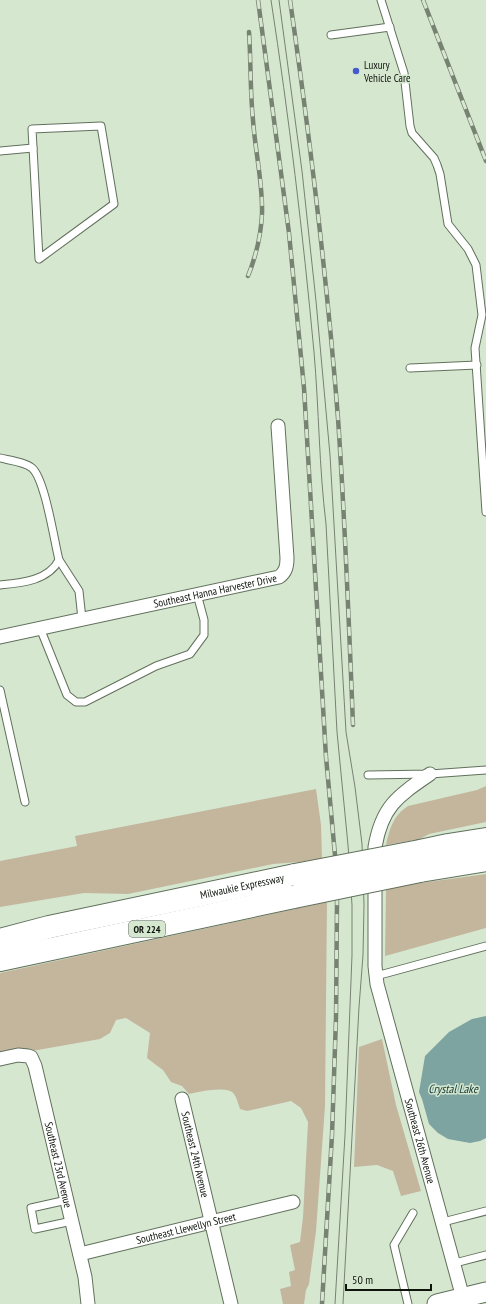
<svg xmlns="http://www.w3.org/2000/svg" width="486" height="1304" viewBox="0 0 486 1304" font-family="'PT Sans Narrow',sans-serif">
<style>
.green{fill:#c3b69d}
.water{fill:#7ea4a1}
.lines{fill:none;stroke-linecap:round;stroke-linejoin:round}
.lane-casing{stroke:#61705c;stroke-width:9}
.street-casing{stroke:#61705c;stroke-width:15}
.secondary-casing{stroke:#61705c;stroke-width:21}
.highway-casing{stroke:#61705c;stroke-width:24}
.lane{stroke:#fff;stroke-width:7}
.street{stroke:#fff;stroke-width:13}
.secondary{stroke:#fff;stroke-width:19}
.highway{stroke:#fff;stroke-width:22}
.tram{stroke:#778272;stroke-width:1}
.rail-casing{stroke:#778272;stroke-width:4.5}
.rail{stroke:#d6e7d0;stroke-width:3;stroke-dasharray:9;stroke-linecap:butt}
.highway-bridge-casing{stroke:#61705c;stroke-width:24;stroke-linecap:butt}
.highway-bridge{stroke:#fff;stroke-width:22}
.poi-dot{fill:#445ace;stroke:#d6e7d0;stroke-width:1.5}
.labels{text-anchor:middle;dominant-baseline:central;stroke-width:3;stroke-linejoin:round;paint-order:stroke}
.shield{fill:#d6e7d0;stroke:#4a5347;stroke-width:1}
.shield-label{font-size:10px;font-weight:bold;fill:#0e140c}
.poi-label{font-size:11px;fill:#0e140c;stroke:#d6e7d0;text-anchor:start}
.street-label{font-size:11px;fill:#0e140c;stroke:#d6e7d0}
.water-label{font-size:12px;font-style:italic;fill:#103735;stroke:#d6e7d0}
</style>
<rect width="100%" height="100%" fill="#d6e7d0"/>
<g class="green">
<path d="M486,786V822L429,834L420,839L386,845C390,828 393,816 408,806L477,790Z"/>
<polygon points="316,789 321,825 322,858 300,862 273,864 128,894 84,893 0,907 0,861 77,846 75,836"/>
<polygon points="486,874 486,928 385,956 386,889 420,883"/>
<path d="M327,902L325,1106L316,1231L309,1284L306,1290L304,1304H283L280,1289L291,1286L289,1272L295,1270L290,1245L300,1242L303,1217L308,1122L301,1108L291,1101L247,1111L240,1109C238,1104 237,1098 234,1094C228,1085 198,1092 189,1094L182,1086L171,1082L163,1070L156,1065L147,1058L150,1033L126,1018L116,1020L110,1033L100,1039L32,1051L0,1054V973Z"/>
<polygon points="382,1039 396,1105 421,1191 401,1196 393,1171 377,1165 354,1167 359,1047"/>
</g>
<polygon class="water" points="486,1016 486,1138 480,1141 470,1143 448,1139 438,1133 429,1124 422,1099 419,1092 425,1056 449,1032 472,1019"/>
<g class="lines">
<g class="lane-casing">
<g id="lane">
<polyline points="381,0 404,73 410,126 412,133 434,158 437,165 440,174 448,224 468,249 476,265 482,315 475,348 486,512"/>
<polyline points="331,35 390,27"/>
<polygon points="101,126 114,204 39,259 32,129"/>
<polyline points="0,151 33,148"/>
<polyline points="410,368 477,365"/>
<path d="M0,458C8,460 26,462 32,468C45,479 54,540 59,560C48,581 21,583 0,585"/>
<polyline points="59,560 79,591 82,619"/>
<polyline points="40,628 67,695 76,702 85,702 156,666 190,654 204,635 204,620 197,594"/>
<polyline points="0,690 25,802"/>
<polyline points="368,775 430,774 486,770"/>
<polyline points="376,976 486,946"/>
<polyline points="67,1200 31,1208 35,1229 72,1221"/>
<polyline points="443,1222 486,1211"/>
<polyline points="455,1263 486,1255"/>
<polyline points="408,1304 394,1245 413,1213"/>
</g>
</g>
<g class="street-casing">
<g id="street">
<path id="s1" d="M0,637L279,577C286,572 287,566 287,558L278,426"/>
<path id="s2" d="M430,774C398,796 382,806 375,847V966L377,984L463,1298"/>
<path id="s3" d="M0,1059L18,1055L28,1056L31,1057L35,1066L85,1277L88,1304"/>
<path id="s4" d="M182,1099L231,1304"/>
<path id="s5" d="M80,1254L293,1202"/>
</g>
</g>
<g class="secondary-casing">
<polyline id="secondary" points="437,1304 486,1292"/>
</g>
<g class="highway-casing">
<g id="highway">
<polyline points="420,851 448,845 486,839"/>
<polyline points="420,871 486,860"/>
<path id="s6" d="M0,940L49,927L295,875"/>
<polyline points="0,960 294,897"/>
</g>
</g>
<use href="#lane" class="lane"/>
<use href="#street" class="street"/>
<use href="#secondary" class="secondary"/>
<use href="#highway" class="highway"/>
<g class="tram">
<path d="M271,0C289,117 303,234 314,352C319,409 319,467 326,524L337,732L348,845L352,905V955L345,1135L335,1304"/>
<polyline points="279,0 302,171 316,301 330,455 346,732 355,787 362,844 364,905 363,955 359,1007 343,1304"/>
</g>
<g class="rail-casing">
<g id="rail">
<polyline points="258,0 289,233 304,388 326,757 335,855 337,902 336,1018 332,1135 322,1304"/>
<path d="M290,0C310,139 327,278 338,418C345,520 349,622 353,725"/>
<polyline points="423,0 486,161"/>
<path d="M248,276C256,256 261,235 262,214C263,183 255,151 253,120C250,91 251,61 249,32"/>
</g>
</g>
<use href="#rail" class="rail"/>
<g class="highway-bridge-casing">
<g id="highway-bridge">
<polyline points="295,875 420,851"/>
<polyline points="294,897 420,871"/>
</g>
</g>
<use href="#highway-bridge" class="highway-bridge"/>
</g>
<circle class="poi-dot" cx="356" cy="71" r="4"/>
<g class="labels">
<rect class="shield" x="129" y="921" width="36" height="16" rx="3"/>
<g class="shield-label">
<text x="147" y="929">OR 224</text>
</g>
<g class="poi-label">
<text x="364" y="65">Luxury<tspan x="364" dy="13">Vehicle Care</tspan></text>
</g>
<g class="street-label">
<text stroke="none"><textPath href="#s1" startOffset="220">Southeast Hanna Harvester Drive</textPath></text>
<text stroke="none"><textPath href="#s6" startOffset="248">Milwaukie Expressway</textPath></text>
<text stroke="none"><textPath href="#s2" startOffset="395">Southeast 26th Avenue</textPath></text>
<text stroke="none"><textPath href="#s4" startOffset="57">Southeast 24th Avenue</textPath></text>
<text stroke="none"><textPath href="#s3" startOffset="143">Southeast 23rd Avenue</textPath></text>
<text stroke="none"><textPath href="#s5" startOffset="109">Southeast Llewellyn Street</textPath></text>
</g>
<g class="water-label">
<text x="453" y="1088">Crystal Lake</text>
</g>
</g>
<path d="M346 1284v6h85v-6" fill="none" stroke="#0e140c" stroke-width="2"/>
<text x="352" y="1284" font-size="12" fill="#0e140c" stroke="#d6e7d0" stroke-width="3" paint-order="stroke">50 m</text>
</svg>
